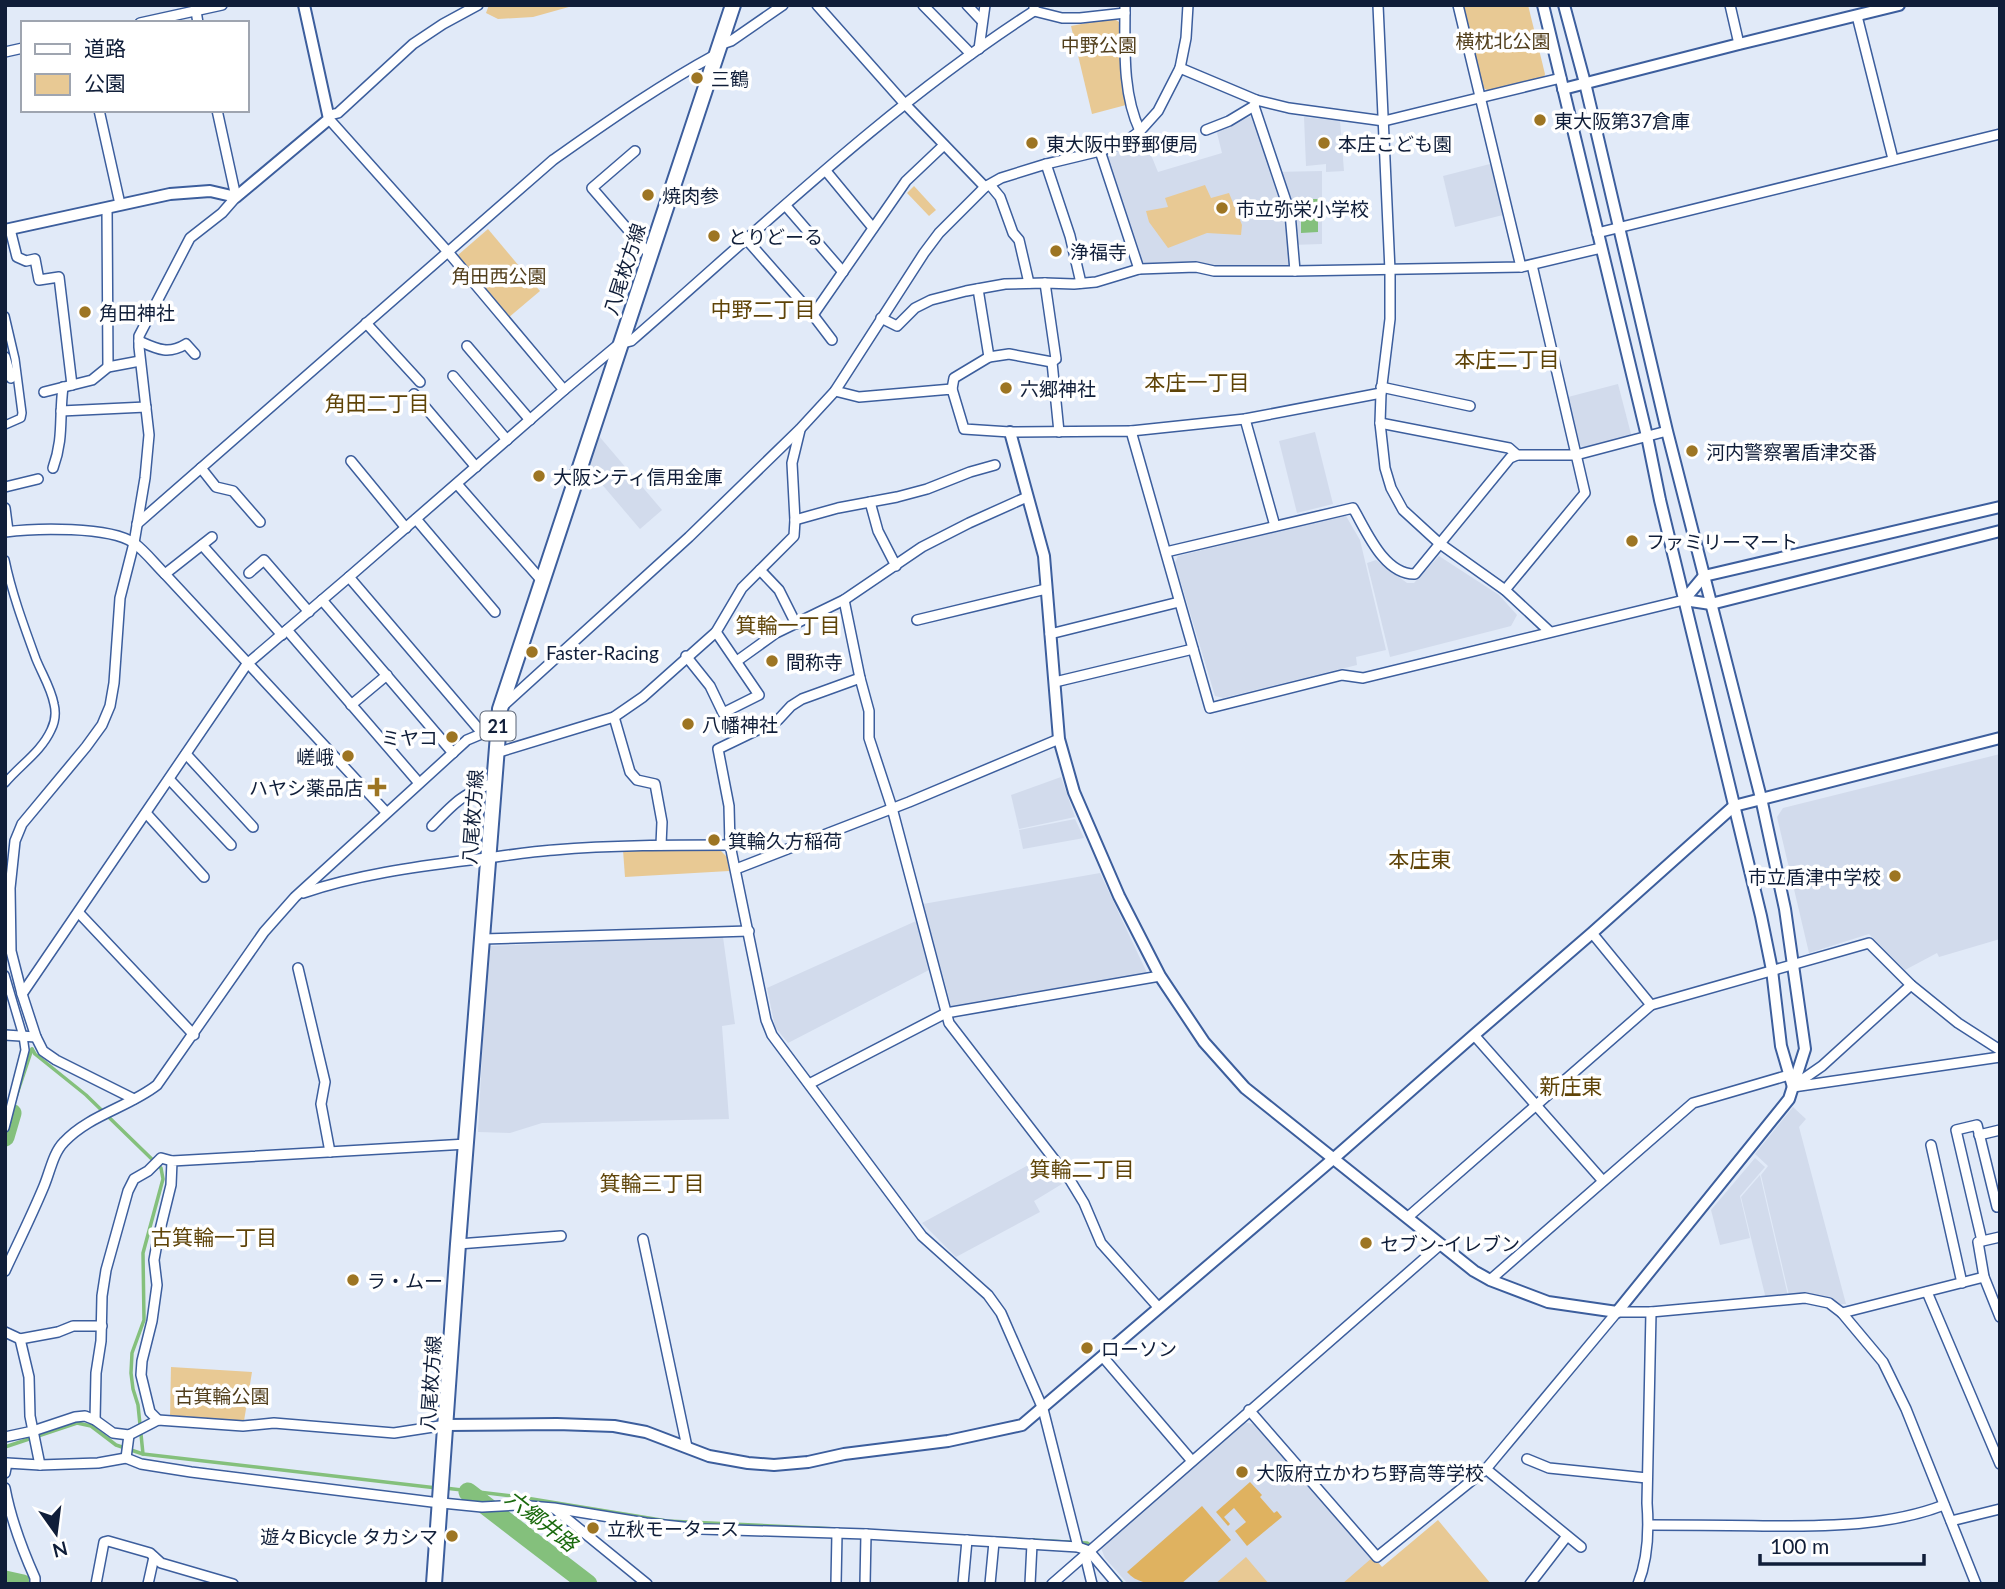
<svg xmlns="http://www.w3.org/2000/svg" width="2005" height="1589" viewBox="0 0 2005 1589" font-family="Lato,'Noto Sans JP',sans-serif">
<style>
.built{fill:#d2dbec}
.green{fill:#e8c994}
.forest{fill:#dfb260}
.water{fill:#84c07c}
.lines{fill:none;stroke-linecap:round;stroke-linejoin:round}
.stream{stroke:#84c07c;stroke-width:3.5}
.river{stroke:#84c07c;stroke-width:19}
.pedestrian-casing{stroke:#3c5e9d;stroke-width:10}
.minor-casing{stroke:#3c5e9d;stroke-width:12}
.tertiary-casing{stroke:#3c5e9d;stroke-width:14}
.primary-casing{stroke:#3c5e9d;stroke-width:18}
.pedestrian{stroke:#fff;stroke-width:7}
.minor{stroke:#fff;stroke-width:9}
.tertiary{stroke:#fff;stroke-width:10}
.primary{stroke:#fff;stroke-width:14}
.poi-dot{fill:#9d7523;stroke:#fff;stroke-width:2.5}
.labels{text-anchor:middle;dominant-baseline:central;stroke-width:7;stroke-linejoin:round;paint-order:stroke}
.shield{fill:#fff;stroke:#586274;stroke-width:2}
.shield-label{font-size:18px;font-weight:bold;fill:#101e39}
.park-label{font-size:19px;fill:#523f1c;stroke:#fff}
.poi-label{font-size:19px;fill:#101e39;stroke:#fff;text-anchor:start}
.street-label{font-size:19px;fill:#101e39;stroke:#fff}
.neighbourhood-label{font-size:21px;fill:#5f4408;stroke:#fff}
.water-label{font-size:21px;font-style:italic;fill:#19690d;stroke:#fff}
</style>
<rect width="100%" height="100%" fill="#e1eaf8"/>
<g class="built">
<polygon points="1252,116 1273,172 1322,171 1322,244 1291,245 1291,263 1286,268 1147,265 1139,259 1106,157 1128,148 1144,138 1158,172 1222,153 1216,129"/>
<polygon points="1304,117 1340,121 1344,171 1326,172 1326,164 1306,166"/>
<polygon points="1490,164 1503,215 1455,227 1443,176"/>
<polygon points="1618,384 1631,434 1629,438 1586,449 1580,445 1568,397"/>
<polygon points="1315,432 1333,504 1297,513 1279,441"/>
<polygon points="598,435 662,510 640,529 588,468"/>
<polygon points="1341,516 1346,516 1360,540 1386,650 1356,657 1357,665 1223,698 1215,696 1175,563 1178,556"/>
<polygon points="1439,556 1499,595 1517,615 1511,626 1390,657 1367,563 1376,560 1407,583 1414,583"/>
<polygon points="2000,754 2000,939 1939,957 1937,953 1905,970 1869,934 1809,953 1777,817 1783,808"/>
<polygon points="1061,777 1075,817 1019,829 1011,795"/>
<polygon points="1075,819 1084,838 1023,849 1019,830"/>
<polygon points="1100,873 1148,975 952,1009 923,904"/>
<polygon points="916,921 929,970 788,1043 775,1027 767,988"/>
<polygon points="723,937 735,1024 722,1026 729,1119 542,1123 510,1133 478,1132 488,946"/>
<polygon points="1793,1107 1806,1119 1799,1127 1846,1304 1840,1304 1820,1296 1789,1295 1761,1175 1768,1166 1755,1154"/>
<polygon points="1043,1157 1062,1184 1034,1201 1040,1212 956,1257 922,1223"/>
<polygon points="1755,1158 1765,1167 1740,1196 1750,1238 1720,1245 1711,1210"/>
<polygon points="1760,1175 1788,1296 1766,1299 1741,1197"/>
<polygon points="1243,1422 1253,1424 1382,1567 1491,1584 1128,1584 1105,1558 1101,1548"/>
</g>
<g class="green">
<polygon points="489,5 576,5 533,17 498,19 486,13"/>
<polygon points="1461,5 1528,5 1545,74 1544,78 1490,92 1482,87"/>
<polygon points="1113,18 1122,24 1126,105 1092,114 1071,26"/>
<polygon points="1205,185 1211,198 1229,193 1242,225 1241,235 1207,233 1168,248 1149,222 1146,211 1168,207 1165,198"/>
<polygon points="914,186 936,210 929,216 907,193"/>
<polygon points="488,229 540,291 508,318 458,260 458,255"/>
<polygon points="623,850 720,850 728,858 729,871 625,877"/>
<polygon points="171,1367 252,1372 244,1421 170,1417"/>
<polygon points="1438,1520 1491,1584 1342,1584 1373,1557 1382,1567"/>
<polygon points="1246,1557 1269,1584 1215,1584"/>
</g>
<g class="forest">
<polygon points="1250,1482 1262,1495 1260,1497 1274,1513 1277,1511 1282,1517 1247,1546 1235,1531 1246,1522 1234,1508 1224,1517 1230,1524 1228,1526 1216,1512"/>
<path d="M1202,1506L1231,1540L1181,1584C1164,1584 1139,1587 1127,1572Z"/>
</g>
<polygon class="water" points="1301,199 1318,199 1318,232 1301,233"/>
<g class="lines">
<g class="stream">
<polyline points="32,1049 35,1054 86,1095 161,1168 163,1179 143,1253 144,1320 132,1353 131,1373 133,1389 138,1405 143,1454"/>
<polyline points="16,1097 32,1049"/>
<polyline points="5,1447 77,1423 91,1426 116,1445 143,1454 437,1488"/>
<polyline points="445,1488 520,1497 667,1521 837,1529"/>
<polyline points="995,1538 1087,1543 1091,1546"/>
<polyline points="1111,1571 1123,1584"/>
</g>
<g class="river">
<polyline points="5,1137 12,1113"/>
<polyline points="468,1492 588,1584"/>
<polyline points="5,1580 23,1584"/>
</g>
<g class="pedestrian-casing">
<g id="pedestrian">
<polyline points="5,316 15,359 22,413 21,418 5,425"/>
<path d="M5,560C12,594 24,626 36,659C42,674 51,688 54,704C56,712 55,722 51,730C41,752 20,765 5,783"/>
<polyline points="5,975 23,1036 25,1050 5,1128"/>
</g>
</g>
<g class="minor-casing">
<g id="minor">
<polyline points="817,5 904,103 985,187"/>
<polyline points="923,5 971,54"/>
<polyline points="967,5 982,21"/>
<path d="M1125,5C1125,47 1122,93 1140,131"/>
<polyline points="1378,5 1390,271 1390,319 1381,393 1380,423 1385,468 1391,488 1403,510 1439,543 1505,590 1549,631"/>
<polyline points="1458,5 1521,267"/>
<polyline points="1730,5 1739,44"/>
<polyline points="196,11 198,23"/>
<polyline points="1034,11 1062,18 1080,18 1125,13"/>
<polyline points="1857,16 1893,159"/>
<polyline points="140,23 222,5"/>
<polyline points="719,45 731,41 783,5"/>
<polyline points="979,49 985,5"/>
<polyline points="5,52 23,48"/>
<polyline points="1180,68 1256,100 1289,108 1384,121 1561,78"/>
<polyline points="1256,100 1254,106 1290,213 1295,271"/>
<polyline points="99,110 120,204"/>
<polyline points="330,115 338,113 413,44 443,24 478,5"/>
<polyline points="329,119 448,252 564,390"/>
<polyline points="1206,130 1229,121 1254,106"/>
<polyline points="635,151 592,188 649,254"/>
<polyline points="1100,151 1139,269"/>
<polyline points="1046,164 1070,236 1081,283"/>
<polyline points="826,171 873,228"/>
<polyline points="990,185 1000,197 1013,233 1019,240 1029,283"/>
<polyline points="786,206 843,272"/>
<polyline points="107,208 108,367"/>
<polyline points="10,229 17,257 26,261 35,259 39,280 59,277 72,385"/>
<polyline points="1597,233 2000,134"/>
<polyline points="747,240 813,315 832,340"/>
<polyline points="1045,283 1056,359 1052,362 1059,432"/>
<polyline points="978,289 989,357"/>
<polyline points="813,315 906,181 944,145"/>
<polyline points="881,318 897,326 915,308 931,300 966,291 1005,284 1045,283 1074,284 1096,282 1139,269 1196,267 1214,271 1295,271 1521,267 1601,248"/>
<polyline points="366,323 420,382"/>
<path d="M139,341C157,349 168,355 186,344L195,354"/>
<polyline points="467,346 530,420"/>
<polyline points="5,357 11,378"/>
<polyline points="453,376 507,440"/>
<polyline points="1381,387 1470,406"/>
<polyline points="952,389 954,378 989,357 1009,354 1052,362"/>
<polyline points="835,391 859,397 952,389 964,429 1010,432 1131,431 1210,708 1342,675 1363,678 1684,600"/>
<polyline points="44,392 92,380 108,367 140,361"/>
<polyline points="414,394 476,467"/>
<polyline points="61,411 146,407"/>
<polyline points="1245,419 1275,526"/>
<polyline points="1380,423 1509,448 1517,455 1576,455 1667,431"/>
<polyline points="1131,431 1245,419 1381,393"/>
<polyline points="351,461 406,528"/>
<path d="M53,468C64,438 59,417 63,387"/>
<polyline points="201,468 216,487 233,491 260,522"/>
<polyline points="457,484 542,581"/>
<polyline points="5,487 38,479"/>
<polyline points="870,502 878,531 896,566"/>
<polyline points="5,508 8,531"/>
<polyline points="416,519 495,612"/>
<polyline points="795,520 838,508 897,497 927,489 970,472 995,465"/>
<path d="M137,524L553,160C606,123 658,86 715,55"/>
<path d="M5,532C35,528 109,526 134,543C145,551 155,564 165,574L386,812"/>
<polyline points="202,545 282,635"/>
<path d="M1166,552L1353,508C1366,530 1384,575 1415,574L1510,458L1517,455"/>
<polyline points="760,570 779,590 796,624"/>
<polyline points="249,573 264,560 309,612"/>
<polyline points="165,574 212,537"/>
<polyline points="349,577 483,734"/>
<polyline points="1505,590 1585,493 1532,265"/>
<polyline points="322,600 453,753"/>
<polyline points="844,600 860,678 869,711 869,738 892,808 949,1023 1070,1180 1084,1203 1101,1243 1159,1308"/>
<polyline points="917,620 1046,589"/>
<polyline points="287,630 419,783"/>
<polyline points="1050,634 1179,602"/>
<polyline points="686,656 710,686 723,713 759,695 716,632"/>
<polyline points="737,661 776,633 844,600 922,547 969,523 1027,497"/>
<polyline points="860,678 802,699 791,706 778,720 718,749 729,806 730,845 766,1020 772,1035 922,1236 988,1295 1001,1313 1043,1409 1078,1547"/>
<polyline points="1055,682 1193,649"/>
<polyline points="351,705 387,675"/>
<polyline points="504,705 689,537 800,429 835,391 924,253 939,233 985,187 1001,178 1046,164 1100,151 1125,142 1140,131 1158,111 1180,68 1186,38 1188,5"/>
<polyline points="614,717 630,772 637,780 655,784 662,822 661,845"/>
<polyline points="496,753 614,717 643,697 716,632 742,588 794,536 795,520 792,463 800,430"/>
<polyline points="186,754 253,827"/>
<polyline points="169,779 231,845"/>
<polyline points="146,813 204,877"/>
<path d="M432,826C455,802 462,794 494,783"/>
<polyline points="736,869 909,802 1059,739"/>
<path d="M303,893C356,875 413,867 470,860C498,857 526,852 554,850C613,845 672,845 730,845"/>
<polyline points="79,913 194,1035"/>
<polyline points="1592,933 1651,1005"/>
<polyline points="483,939 749,931"/>
<polyline points="298,968 325,1082 321,1104 330,1152"/>
<path d="M22,994L247,664L349,577L564,390L619,344L631,341C761,228 888,105 1034,11V5"/>
<polyline points="5,1035 36,1037"/>
<polyline points="1474,1035 1603,1181"/>
<polyline points="809,1084 946,1013 1160,976"/>
<polyline points="1796,1084 1822,1066 1911,985"/>
<polyline points="1793,1087 2000,1057"/>
<polyline points="134,1099 56,1060 43,1051 36,1037 22,994 11,951 10,888 15,841 22,824 86,747 102,725 110,706 114,683 120,598 134,543 145,478 149,435 139,347 139,336 190,238 222,213 236,197 217,110"/>
<polyline points="1979,1135 2000,1130"/>
<polyline points="1931,1145 1962,1283"/>
<polyline points="1408,1217 1651,1005 1869,943 1911,985 1958,1023 2000,1050"/>
<polyline points="2000,1237 1978,1242 1984,1277 2000,1317"/>
<polyline points="643,1239 687,1447"/>
<polyline points="1982,1241 1956,1130 1977,1125 1997,1207"/>
<polyline points="458,1244 561,1236"/>
<path d="M5,1271C18,1243 32,1215 44,1186C50,1172 53,1153 64,1142C89,1115 129,1107 157,1085L264,932L295,897L467,740L498,727"/>
<polyline points="1490,1280 1693,1103 1789,1075"/>
<polyline points="1927,1292 2000,1464"/>
<polyline points="1842,1313 1984,1277"/>
<polyline points="5,1332 20,1339 58,1332 73,1326 102,1326"/>
<polyline points="20,1339 29,1377 30,1416 40,1465"/>
<polyline points="1103,1357 1192,1461"/>
<polyline points="1249,1410 1377,1557 1486,1469 1617,1312 1651,1312 1805,1298 1829,1303 1842,1313 1883,1362 1906,1409 1976,1584"/>
<polyline points="95,1420 96,1373 101,1341 102,1296 106,1270 128,1191 134,1179 148,1171 161,1158 172,1161"/>
<polyline points="158,1420 150,1412 141,1375 142,1361 152,1321 157,1285 154,1260 158,1238 171,1185 172,1161 467,1144"/>
<polyline points="5,1437 33,1431 75,1417 85,1416 95,1420 113,1433 129,1435 158,1420 243,1426 274,1423 394,1433 446,1425"/>
<polyline points="126,1458 129,1435"/>
<polyline points="1527,1459 1549,1468 1647,1478"/>
<polyline points="1486,1469 1581,1547"/>
<polyline points="5,1473 7,1463 40,1465 98,1463 126,1458 141,1464 191,1472 432,1502 482,1507 517,1505 554,1508 646,1523 701,1529 866,1534 1078,1547 1089,1551 1117,1584"/>
<path d="M5,1488C11,1520 22,1549 35,1578V1584"/>
<polyline points="555,1509 647,1584"/>
<polyline points="1951,1521 2000,1509"/>
<path d="M1649,1525C1687,1525 1725,1525 1763,1526C1823,1526 1887,1527 1944,1505"/>
<polyline points="1085,1555 1092,1584"/>
<polyline points="96,1584 104,1542 108,1541 150,1553 161,1563 233,1584"/>
<polyline points="148,1584 154,1557"/>
<polyline points="836,1584 837,1533"/>
<polyline points="865,1584 866,1534"/>
<polyline points="963,1584 967,1540"/>
<polyline points="990,1584 994,1542"/>
<polyline points="1030,1584 1032,1544"/>
<polyline points="1052,1584 1441,1244"/>
<polyline points="1530,1584 1567,1536"/>
<path d="M1638,1584C1648,1559 1649,1529 1647,1503L1651,1312"/>
</g>
</g>
<g class="tertiary-casing">
<g id="tertiary">
<polyline points="1543,5 1647,436 1660,500 1761,916 1772,970 1781,1046 1793,1087"/>
<polyline points="1563,89 1739,44 1899,5"/>
<polyline points="5,230 170,194 210,191 236,197 329,119 304,5"/>
<polyline points="1010,432 1044,556 1059,739 1074,792 1119,896 1160,976 1204,1042 1245,1088 1474,1271 1490,1280 1548,1302 1617,1312 1789,1099 1805,1049 1785,909 1761,798 1667,431 1585,83 1564,5"/>
<polyline points="1684,600 1704,576 2000,507"/>
<polyline points="1684,600 1711,604 2000,531"/>
<polyline points="446,1425 557,1424 614,1426 646,1432 709,1456 748,1463 774,1465 808,1462 844,1454 948,1441 1022,1425 1333,1159 1474,1035 1592,933 1734,806 2000,738"/>
</g>
</g>
<g class="primary-casing">
<polyline id="primary" points="434,1584 458,1244 500,709 733,5"/>
</g>
<use href="#pedestrian" class="pedestrian"/>
<use href="#minor" class="minor"/>
<use href="#tertiary" class="tertiary"/>
<use href="#primary" class="primary"/>
</g>
<g class="poi-dot">
<circle cx="697" cy="78" r="7"/>
<circle cx="1540" cy="120" r="7"/>
<circle cx="1032" cy="143" r="7"/>
<circle cx="1324" cy="143" r="7"/>
<circle cx="648" cy="195" r="7"/>
<circle cx="1222" cy="208" r="7"/>
<circle cx="714" cy="236" r="7"/>
<circle cx="1056" cy="251" r="7"/>
<circle cx="85" cy="312" r="7"/>
<circle cx="1006" cy="388" r="7"/>
<circle cx="1692" cy="451" r="7"/>
<circle cx="539" cy="476" r="7"/>
<circle cx="1632" cy="541" r="7"/>
<circle cx="532" cy="652" r="7"/>
<circle cx="772" cy="661" r="7"/>
<circle cx="688" cy="724" r="7"/>
<circle cx="452" cy="737" r="7"/>
<circle cx="348" cy="756" r="7"/>
<path d="M373.5 776.5h7v7h7v7h-7v7h-7v-7h-7v-7h7z"/>
<circle cx="714" cy="840" r="7"/>
<circle cx="1895" cy="876" r="7"/>
<circle cx="1366" cy="1243" r="7"/>
<circle cx="353" cy="1280" r="7"/>
<circle cx="1087" cy="1348" r="7"/>
<circle cx="1242" cy="1472" r="7"/>
<circle cx="593" cy="1528" r="7"/>
<circle cx="452" cy="1536" r="7"/>
</g>
<g class="labels">
<rect class="shield" x="480.5" y="711.5" width="35" height="29" rx="5"/>
<g class="shield-label">
<text x="498" y="726">21</text>
</g>
<g class="park-label">
<text x="1503" y="40">横枕北公園</text>
<text x="1099" y="44">中野公園</text>
<text x="499" y="275">角田西公園</text>
<text x="222" y="1395">古箕輪公園</text>
</g>
<g class="poi-label">
<text x="711" y="78">三鶴</text>
<text x="1554" y="120">東大阪第37倉庫</text>
<text x="1046" y="143">東大阪中野郵便局</text>
<text x="1338" y="143">本庄こども園</text>
<text x="662" y="195">焼肉参</text>
<text x="1236" y="208">市立弥栄小学校</text>
<text x="728" y="236">とりどーる</text>
<text x="1070" y="251">浄福寺</text>
<text x="99" y="312">角田神社</text>
<text x="1020" y="388">六郷神社</text>
<text x="1706" y="451">河内警察署盾津交番</text>
<text x="553" y="476">大阪シティ信用金庫</text>
<text x="1646" y="541">ファミリーマート</text>
<text x="546" y="652">Faster-Racing</text>
<text x="786" y="661">間称寺</text>
<text x="702" y="724">八幡神社</text>
<text x="438" y="737" text-anchor="end">ミヤコ</text>
<text x="334" y="756" text-anchor="end">嵯峨</text>
<text x="363" y="787" text-anchor="end">ハヤシ薬品店</text>
<text x="728" y="840">箕輪久方稲荷</text>
<text x="1881" y="876" text-anchor="end">市立盾津中学校</text>
<text x="1380" y="1243">セブン-イレブン</text>
<text x="367" y="1280">ラ・ムー</text>
<text x="1101" y="1348">ローソン</text>
<text x="1256" y="1472">大阪府立かわち野高等学校</text>
<text x="607" y="1528">立秋モータース</text>
<text x="438" y="1536" text-anchor="end">遊々Bicycle タカシマ</text>
</g>
<g class="street-label">
<text transform="translate(624 269) rotate(-72)">八尾枚方線</text>
<text transform="translate(472 817) rotate(-86)">八尾枚方線</text>
<text transform="translate(430 1383) rotate(-86)">八尾枚方線</text>
</g>
<g class="neighbourhood-label">
<text x="763" y="308">中野二丁目</text>
<text x="1507" y="358">本庄二丁目</text>
<text x="1197" y="381">本庄一丁目</text>
<text x="377" y="402">角田二丁目</text>
<text x="788" y="624">箕輪一丁目</text>
<text x="1420" y="858">本庄東</text>
<text x="1571" y="1085">新庄東</text>
<text x="1082" y="1168">箕輪二丁目</text>
<text x="652" y="1182">箕輪三丁目</text>
<text x="214" y="1236">古箕輪一丁目</text>
</g>
<g class="water-label">
<text transform="translate(542 1520) rotate(38)">六郷井路</text>
</g>
</g>
<rect width="2005" height="1589" fill="none" stroke="#101e39" stroke-width="14"/>
<rect x="21" y="21" width="228" height="91" fill="#ffffff" stroke="#9fa5b0" stroke-width="2"/>
<rect x="35" y="44" width="35" height="10" fill="#ffffff" stroke="#9fa5b0" stroke-width="2"/>
<text x="84" y="56" font-size="21" fill="#101e39">道路</text>
<rect x="35" y="74" width="35" height="21" fill="#e8c994" stroke="#9fa5b0" stroke-width="2"/>
<text x="84" y="91" font-size="21" fill="#101e39">公園</text>
<g transform="translate(56 1533) rotate(166)" stroke="#ffffff" stroke-width="5" paint-order="stroke">
<path d="M0-5L12 26L0 18L-12 26Z" fill="#101e39"/>
<text y="-10" font-size="19" font-weight="bold" text-anchor="middle" fill="#101e39">N</text>
</g>
<path d="M1760 1554v10h164v-10" fill="none" stroke="#101e39" stroke-width="3.5"/>
<text x="1770" y="1554" font-size="21" fill="#101e39" stroke="#ffffff" stroke-width="5" paint-order="stroke">100 m</text>
</svg>
